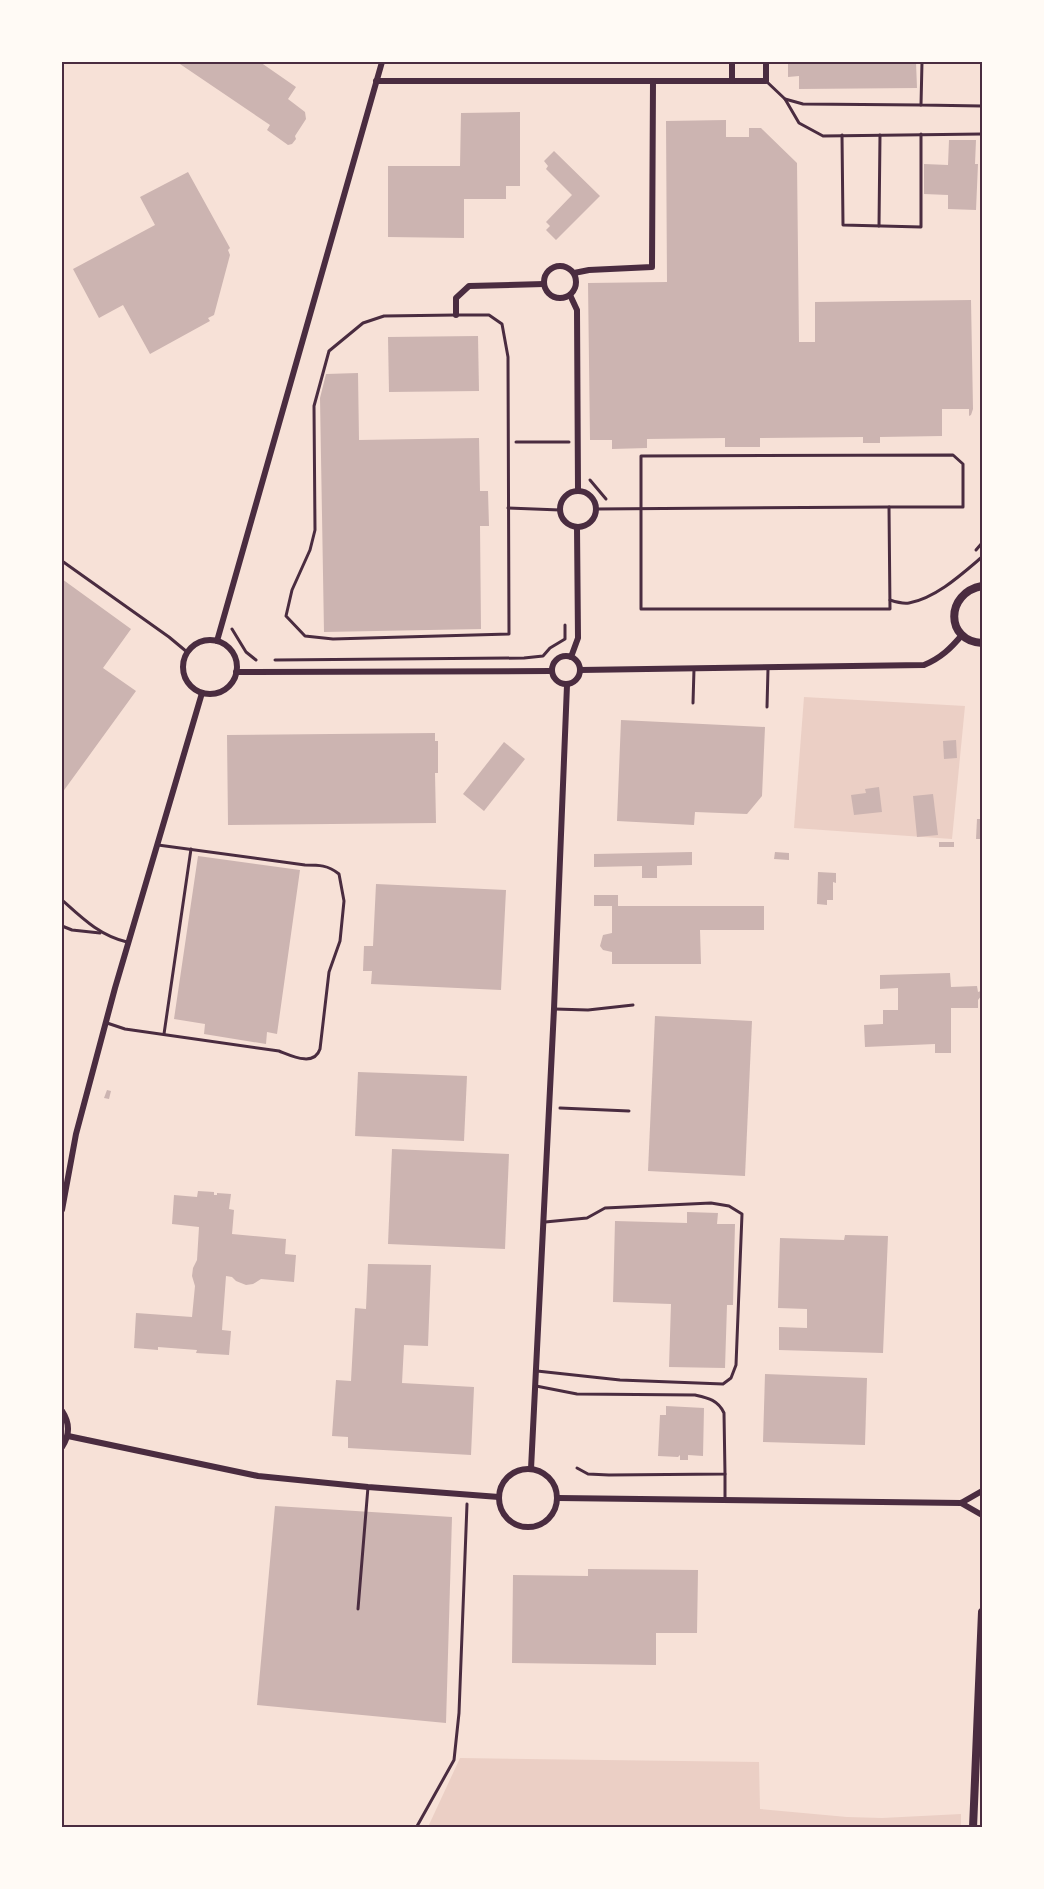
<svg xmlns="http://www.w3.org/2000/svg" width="1044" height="1889" viewBox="0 0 1044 1889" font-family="Mulish,sans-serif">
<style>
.green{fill:#ebcfc5}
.building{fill:#ccb4b1}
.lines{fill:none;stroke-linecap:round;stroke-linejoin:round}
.path{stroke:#4a2c40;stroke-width:3}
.service{stroke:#4a2c40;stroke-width:3}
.minor{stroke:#4a2c40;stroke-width:6}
.tertiary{stroke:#4a2c40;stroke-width:8}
.neatline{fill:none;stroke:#4a2c40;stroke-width:2}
</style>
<rect width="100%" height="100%" fill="#f7e1d7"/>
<g class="green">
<polygon points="804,697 965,706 952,839 794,828"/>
<polygon points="460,1758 759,1762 760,1809 847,1817 882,1818 961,1814 961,1827 428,1827"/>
</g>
<g class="building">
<polygon points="177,62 260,62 296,87 288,99 305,112 306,119 295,136 296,139 292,144 288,145 267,130 270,125"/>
<polygon points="417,62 433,62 436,64 420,64"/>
<polygon points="788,62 916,62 917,88 799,89 799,76 788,77"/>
<polygon points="520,112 520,186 506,186 506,199 464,199 464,238 388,237 388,166 460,166 461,113"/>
<polygon points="726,120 726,137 749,137 749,128 761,128 797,163 799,342 815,342 815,302 971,300 973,409 971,415 969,416 969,409 942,409 942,436 880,437 880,443 863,443 863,437 760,438 760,447 725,447 725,438 647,439 647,448 612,449 612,440 590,440 588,283 667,282 666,121"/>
<polygon points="949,140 976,140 975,164 978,164 976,210 948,209 948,195 924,194 924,164 948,165"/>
<polygon points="554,151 600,196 556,240 546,230 550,226 546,222 572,195 546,169 548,166 544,161"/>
<polygon points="188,172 230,248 228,250 230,255 214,315 208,318 210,321 150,354 123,305 99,318 73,269 155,225 140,197"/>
<polygon points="478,336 479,391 389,392 388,337"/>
<polygon points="358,373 359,440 479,438 480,491 488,491 489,526 480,526 481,629 324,632 320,398 326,374"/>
<polygon points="62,579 131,629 103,668 136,691 62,793"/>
<polygon points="621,720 765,727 762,796 747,814 695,812 694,825 617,821"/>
<polygon points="435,733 435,741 438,741 438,773 435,773 436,823 228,825 227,735"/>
<polygon points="956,740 957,758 944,759 943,741"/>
<polygon points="504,742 525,759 484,811 463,794"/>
<polygon points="879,787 882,812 854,815 851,795 866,793 865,789"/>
<polygon points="933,794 938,835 917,837 913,796"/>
<polygon points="977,819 982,819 982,839 976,839"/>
<rect x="939" y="842" width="15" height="5"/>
<polygon points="692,852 692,865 657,866 657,878 642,878 642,866 594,867 594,854"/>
<polygon points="775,852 789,853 789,860 774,859"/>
<polygon points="198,856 300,870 277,1034 267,1032 266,1044 204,1034 205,1024 174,1019"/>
<polygon points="818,872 836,873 836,883 833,882 833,900 827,900 827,905 817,904"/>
<polygon points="376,884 506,890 501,990 371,984 372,971 363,971 364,946 373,946"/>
<polygon points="594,895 618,895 618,906 764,906 764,930 700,930 701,964 612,964 612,952 603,950 600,946 603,935 612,933 612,906 594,906"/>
<polygon points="950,973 951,987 977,986 978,992 981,991 982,995 978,1000 978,1008 951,1008 951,1053 935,1053 935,1044 865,1047 864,1025 883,1024 883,1010 898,1010 898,988 880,989 880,975"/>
<polygon points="655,1016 752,1021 745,1176 648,1171"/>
<polygon points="358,1072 467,1076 464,1141 355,1136"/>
<polygon points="107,1090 111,1091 109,1099 104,1098"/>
<polygon points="392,1149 509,1154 505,1249 388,1244"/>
<polygon points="198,1191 214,1192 214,1195 217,1195 217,1193 231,1194 229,1209 234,1210 232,1234 286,1239 285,1254 296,1255 294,1282 261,1279 253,1284 246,1285 236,1281 232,1277 226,1276 222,1330 231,1331 229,1355 196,1353 197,1350 158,1347 158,1350 134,1348 136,1313 192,1317 195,1286 192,1276 193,1268 197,1260 199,1227 172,1224 174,1195 197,1197"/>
<polygon points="687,1212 718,1213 717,1224 735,1224 733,1305 727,1305 725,1368 669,1367 671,1304 613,1302 615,1221 687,1223"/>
<polygon points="845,1235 888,1236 883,1353 779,1350 779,1327 807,1328 807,1309 778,1308 780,1238 844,1240"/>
<polygon points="368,1264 431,1265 428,1346 404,1345 402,1383 474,1387 471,1455 348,1448 348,1437 332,1436 336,1380 351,1381 355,1308 366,1309"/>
<polygon points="765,1374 867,1378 865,1445 763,1442"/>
<polygon points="666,1406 704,1408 703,1456 688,1455 688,1460 680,1460 680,1455 678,1457 658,1456 660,1415 666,1415"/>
<polygon points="275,1506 452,1517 446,1723 257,1705"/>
<polygon points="588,1569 698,1570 697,1633 656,1633 656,1665 512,1663 513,1575 588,1576"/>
</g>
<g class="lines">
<g class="path">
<polyline points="516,442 569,442"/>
<polyline points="590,480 606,499"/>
<polyline points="976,550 982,543"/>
<polyline points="232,629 246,652 256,660"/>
<polyline points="275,660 524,658 543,656 550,648 565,639 565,625"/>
<polyline points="560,1108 629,1111"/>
<polyline points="416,1828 454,1760 459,1713 467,1504"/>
</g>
<g class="service">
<polyline points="922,62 921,105 982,106"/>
<polyline points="766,81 785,99 803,104 921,105"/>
<polyline points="785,99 799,123 823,136 982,134"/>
<polyline points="842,135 843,225 921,227 921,134"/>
<polyline points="879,226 880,135"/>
<polygon points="456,315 489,315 502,324 508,357 509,634 333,639 305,636 286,616 292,590 310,550 315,530 314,406 329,351 363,323 384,316"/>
<polygon points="953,455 963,464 963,507 889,507 890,609 641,609 641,456"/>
<polyline points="508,508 560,510"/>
<polyline points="596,509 889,507"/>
<polyline points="62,561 169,637 187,652"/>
<path d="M890,600C896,602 903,604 909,603C936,598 962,574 982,557"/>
<polyline points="693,703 694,669"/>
<polyline points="767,707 768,669"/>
<path d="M62,900C82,918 100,936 127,942"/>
<polyline points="62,926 72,930 100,933"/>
<polyline points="555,1009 588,1010 633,1005"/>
<path d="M107,1023L125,1029L279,1051C292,1056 314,1067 320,1049L329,972L340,941L344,901L339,874C328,865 319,865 305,865L158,845"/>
<polyline points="164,1034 191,849"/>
<polyline points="537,1371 620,1380 723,1384 731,1378 736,1365 742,1214 729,1206 711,1203 605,1208 587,1218 545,1222"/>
<path d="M536,1386L577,1394L695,1395C708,1398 718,1400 724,1413L725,1474L609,1475L588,1474L577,1468"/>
<polyline points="725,1499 725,1474"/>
<polyline points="358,1609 368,1487"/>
</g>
<g class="minor">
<polyline points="376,81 766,81 766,62"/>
<polyline points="732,81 732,62"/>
<circle cx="560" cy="282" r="16"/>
<polyline points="574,273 589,270 652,267 653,81"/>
<polyline points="570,295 577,310 578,490"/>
<polyline points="456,315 456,298 469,286 544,284"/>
<circle cx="578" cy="509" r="18"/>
<circle cx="210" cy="667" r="27"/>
<polyline points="217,641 382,62"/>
<circle cx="566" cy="670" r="14"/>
<polyline points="571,657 578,638 577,527"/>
<path d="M580,670L924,665C941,658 951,648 962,635"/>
<polyline points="236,672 551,671"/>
<polyline points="62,1210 76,1134 115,988 202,693"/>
<path d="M62,1411C70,1423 70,1435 62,1447"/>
<polyline points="68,1436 258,1476 368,1487 499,1497"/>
<circle cx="528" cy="1498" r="29"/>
<polyline points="531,1469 554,1009 567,685"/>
<polyline points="558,1498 961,1503 982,1491"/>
<polyline points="961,1503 982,1515"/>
</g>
<g class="tertiary">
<path d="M982,586C945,593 945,641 982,643"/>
<polyline points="973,1828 982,1612"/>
</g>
</g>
<rect width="1044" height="1889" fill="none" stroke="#fffaf5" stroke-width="126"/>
<rect x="63" y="63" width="918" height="1763" class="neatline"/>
</svg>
